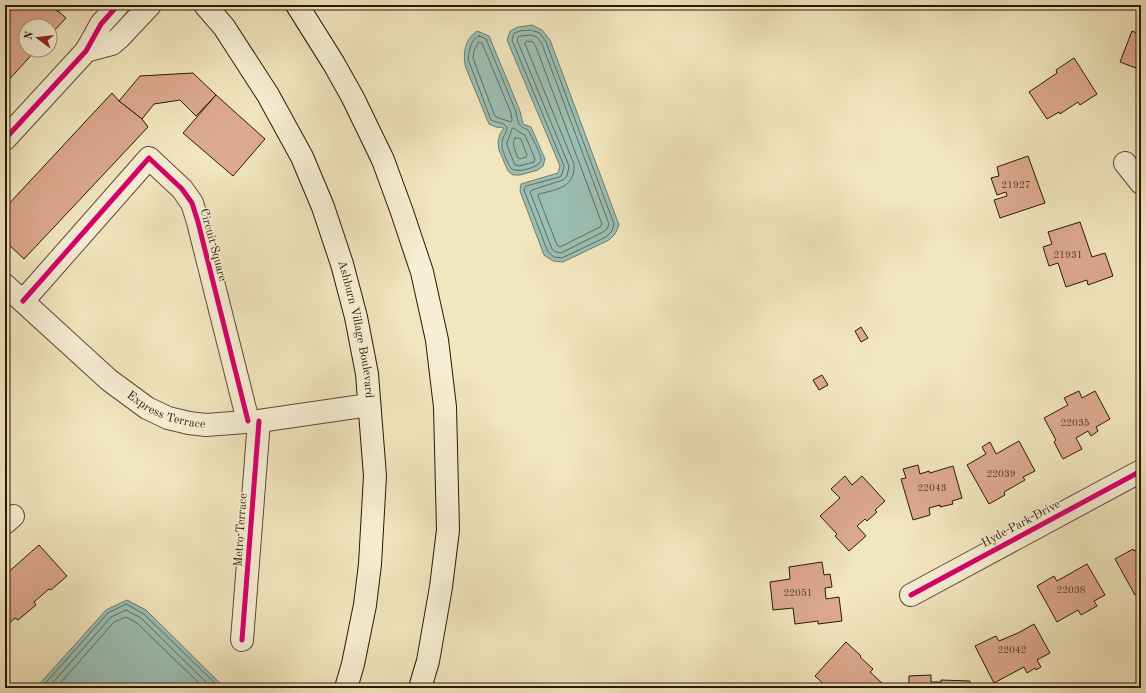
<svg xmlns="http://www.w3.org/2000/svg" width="1146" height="693" viewBox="0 0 1146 693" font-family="'Old Standard TT',serif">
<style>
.water{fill:#9bbfb4;stroke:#6d7c6e}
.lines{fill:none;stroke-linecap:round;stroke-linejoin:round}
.shore{stroke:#626c5d;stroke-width:1}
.building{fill:#dda990;stroke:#291806}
.street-casing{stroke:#5b4c34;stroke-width:24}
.secondary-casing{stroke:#291806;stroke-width:24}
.street{stroke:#f7efd5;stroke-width:22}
.secondary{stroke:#f7efd5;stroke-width:22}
.cycleway-casing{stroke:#f7efd5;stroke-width:8}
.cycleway{stroke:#d6006c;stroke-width:5}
.labels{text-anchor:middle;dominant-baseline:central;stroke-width:3;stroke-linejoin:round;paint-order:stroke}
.number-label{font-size:10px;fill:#563c28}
.street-label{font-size:12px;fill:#291806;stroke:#f7efd5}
</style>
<rect width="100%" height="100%" fill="#f2e6be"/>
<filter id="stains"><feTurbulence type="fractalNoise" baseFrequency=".005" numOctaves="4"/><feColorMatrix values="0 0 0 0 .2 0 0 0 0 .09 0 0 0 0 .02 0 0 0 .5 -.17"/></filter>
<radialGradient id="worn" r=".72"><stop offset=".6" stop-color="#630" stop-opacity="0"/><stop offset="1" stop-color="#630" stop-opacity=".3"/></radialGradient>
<g class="water">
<polygon points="532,25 542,30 550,40 619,225 615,234 609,240 563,262 553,261 544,255 520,191 521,184 558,173 560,166 507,40 510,31 518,27"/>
<path d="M477,31L489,36L520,111L523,124L531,127L545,159L543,166L538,170L520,175H513L508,171L499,150L498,142L500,134L504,128L496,127L489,124L466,68C462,54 465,39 477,31Z"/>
<polygon points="127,600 146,610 225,688 36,688 106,610"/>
</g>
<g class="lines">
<g class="shore">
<polygon points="531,30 540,33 546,42 614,224 612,231 606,237 562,258 554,257 548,252 524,190 526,186 560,177 562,174 564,166 512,40 514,33 520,31"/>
<polygon points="531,35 537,37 542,44 609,224 607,229 603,232 561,253 556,252 552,249 530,192 532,190 563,180 567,176 569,166 517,40 518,37 521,36"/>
<path d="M479,36L486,39L516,112C518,123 518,126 528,130C532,137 540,152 541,159C542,167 518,173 512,169C509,167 503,152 502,147C501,137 507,134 507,127C503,122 496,123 491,120L468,59C469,51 471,39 479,36Z"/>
<path d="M527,41L533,42L536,47L602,224L600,227L560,247L557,245L538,196L539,194C558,189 575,188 574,164L525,44Z"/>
<polygon points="479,42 482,43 511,113 512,120 511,122 496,117 494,114 473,58 474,51"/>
<polygon points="514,128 519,132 525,135 535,159 534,162 519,166 515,165 508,148 507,143 512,129"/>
<path d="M515,138H517L521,139L527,155L526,157L520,159L518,158C516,152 511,145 515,138Z"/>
<polyline points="41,688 108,613 126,604 144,614 220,688"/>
<polyline points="48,688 111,617 126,610 141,618 212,688"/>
<polyline points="56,688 114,622 126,617 137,623 204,688"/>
</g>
</g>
<g class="building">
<polygon points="12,5 51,5 66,18 50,35 50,26 26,26 26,50 36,50 5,84 5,12"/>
<polygon points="51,5 65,5 58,12"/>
<polygon points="1132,31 1141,35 1141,70 1120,62"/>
<polygon points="1074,58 1097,94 1080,105 1078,102 1060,114 1059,112 1047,119 1029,92 1057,73 1056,70"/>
<polygon points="193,73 216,95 196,116 180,100 154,104 142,119 119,101 140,76"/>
<polygon points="112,93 119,101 142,119 148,127 24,259 5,241 5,208"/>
<polygon points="216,95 265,139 233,176 183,133"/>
<polygon points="1028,156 1045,203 1000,218 994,200 1007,196 1006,192 997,195 991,178 999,176 997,167"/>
<polygon points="1080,222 1092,257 1105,253 1113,276 1088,285 1087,280 1066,287 1058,263 1049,266 1043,247 1052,244 1048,232"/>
<polygon points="861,327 868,338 861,342 855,331"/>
<polygon points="822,375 828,385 819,390 813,380"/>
<polygon points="1079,391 1082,398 1095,391 1110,419 1096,427 1098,431 1091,436 1088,431 1076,438 1082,449 1063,459 1054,442 1056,440 1044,418 1068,405 1064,398"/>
<polygon points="1019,441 1035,471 1023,477 1025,480 1004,492 1005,495 989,504 967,465 986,454 982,447 990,442 996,454"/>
<polygon points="918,465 920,474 929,471 930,473 953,466 962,498 952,501 953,504 940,507 940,505 929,508 930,515 913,520 901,479 906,478 903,469"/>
<polygon points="845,476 852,485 862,476 885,501 875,510 877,512 867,521 865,519 857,526 866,536 849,551 835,536 837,534 820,516 840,498 831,489"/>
<polygon points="39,545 67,576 51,590 49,589 34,602 36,605 18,620 15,618 5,627 5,575"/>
<polygon points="1141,547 1141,592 1135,595 1115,559 1133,549 1134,551"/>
<polygon points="822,562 824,575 830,574 832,587 825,588 826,599 839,597 842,621 818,624 818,621 795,624 793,608 773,610 770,582 790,579 789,567"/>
<polygon points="1087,564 1105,595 1094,601 1097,606 1081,615 1078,610 1057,622 1037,586 1054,576 1057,581"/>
<polygon points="1034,624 1050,653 1037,660 1041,667 1036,670 1035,668 1027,673 1024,667 994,683 975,646 996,636 999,641 1018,633"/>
<polygon points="846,642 861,656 860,657 873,669 870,672 884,685 881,688 839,688 835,685 832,688 828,688 815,676"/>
<polygon points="931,675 931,682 941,682 941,680 970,681 970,688 909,688 909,676"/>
</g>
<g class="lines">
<g class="street-casing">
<g id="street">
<polyline points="86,51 112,44 119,38 150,5"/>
<polyline points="5,139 86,51 101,24 118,5"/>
<polyline points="1125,163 1141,183"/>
<path id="s1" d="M5,285L109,380L147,408L168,418L189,423L206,425L259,421L369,405"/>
<polyline points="23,301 149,158 182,189 192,203 198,222 248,421"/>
<polyline points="5,523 13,516"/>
<polyline points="911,595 1141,471"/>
<polyline points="242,640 259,421"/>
</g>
</g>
<g class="secondary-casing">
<g id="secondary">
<path id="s2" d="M205,5L224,27L268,95L302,157L323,207L342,264L356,317L367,374L375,476L370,564L365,605L353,664L346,688"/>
<polyline points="297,5 334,64 353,98 383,160 402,212 422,272 437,340 445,407 448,530 441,587 428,661 420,688"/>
</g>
</g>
<use href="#street" class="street"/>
<use href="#secondary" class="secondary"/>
<g class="cycleway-casing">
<g id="cycleway">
<polyline points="5,139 86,51 101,24 118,5"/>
<polyline points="23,301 149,158 182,189 192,203 198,222 248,421"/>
<polyline points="911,595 1141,471"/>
<polyline points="242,640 259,421"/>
</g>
</g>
<use href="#cycleway" class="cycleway"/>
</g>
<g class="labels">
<g class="number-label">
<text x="1016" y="185">21927</text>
<text x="1068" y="255">21931</text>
<text x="1075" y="423">22035</text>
<text x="1001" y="474">22039</text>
<text x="932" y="488">22043</text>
<text x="1071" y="590">22038</text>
<text x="798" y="593">22051</text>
<text x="1012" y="650">22042</text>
</g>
<g class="street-label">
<text transform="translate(213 245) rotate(75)">Circuit Square</text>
<text stroke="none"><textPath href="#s2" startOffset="362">Ashburn Village Boulevard</textPath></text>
<text stroke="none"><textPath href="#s1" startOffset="207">Express Terrace</textPath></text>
<text transform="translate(1021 524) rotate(-28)">Hyde Park Drive</text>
<text transform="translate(241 530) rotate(-86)">Metro Terrace</text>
</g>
</g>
<rect width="1146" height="693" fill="none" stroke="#f2e6be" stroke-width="20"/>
<rect x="6" y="6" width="1134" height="681" fill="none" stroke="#291806" stroke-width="2"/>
<rect x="10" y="10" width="1126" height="673" fill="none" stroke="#291806"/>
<g transform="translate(38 38) rotate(285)"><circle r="19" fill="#f7efd5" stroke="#a59982"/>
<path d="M0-3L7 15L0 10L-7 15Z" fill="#8f2418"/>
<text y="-6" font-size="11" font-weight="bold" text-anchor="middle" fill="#291806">N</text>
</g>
<rect width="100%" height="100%" filter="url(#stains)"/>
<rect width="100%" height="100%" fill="url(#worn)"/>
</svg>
